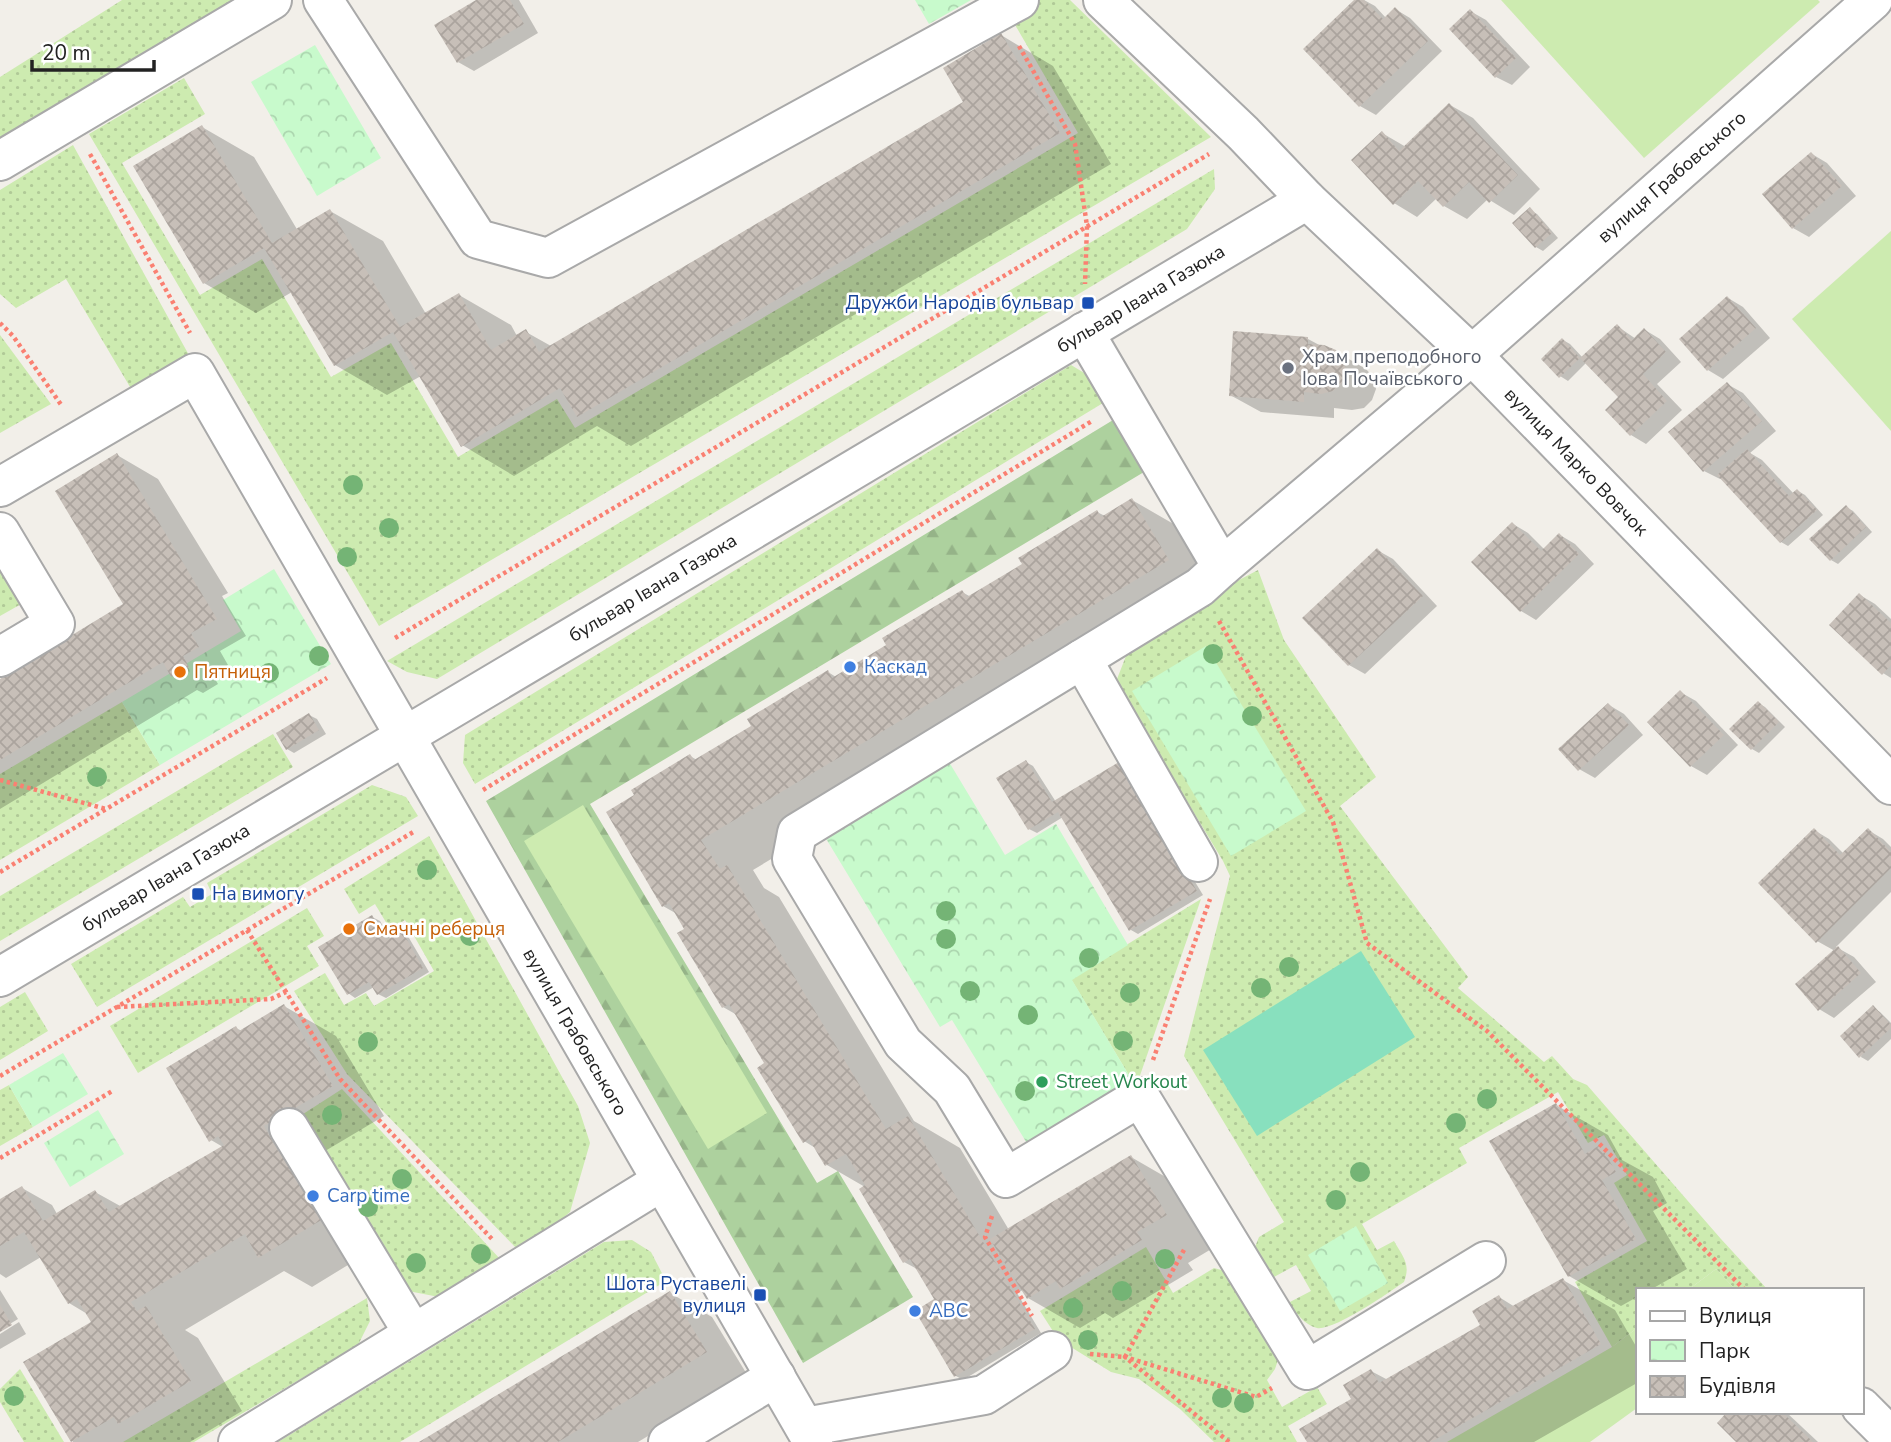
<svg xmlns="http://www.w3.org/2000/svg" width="1891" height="1442" viewBox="0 0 1891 1442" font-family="'Nunito Sans',sans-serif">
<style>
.grass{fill:url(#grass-dots)}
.forest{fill:url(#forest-firs)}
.park{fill:url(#park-crowns)}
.garden{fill:#cdebb0}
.pitch{fill:#88e0be}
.shadow{fill:#0003}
.building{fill:url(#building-cross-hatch)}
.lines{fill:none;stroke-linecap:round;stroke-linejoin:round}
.minor-casing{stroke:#a9a9a9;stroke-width:42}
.path{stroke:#fa8072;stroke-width:4.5;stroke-dasharray:3.5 3.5;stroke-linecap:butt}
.minor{stroke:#fff;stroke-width:38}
.tree{fill:#74b475}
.transit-dot{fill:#1a4fb4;stroke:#fff;stroke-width:2.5}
.worship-dot{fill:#6b7280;stroke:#fff;stroke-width:2.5}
.shop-dot{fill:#3f7fe0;stroke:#fff;stroke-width:2.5}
.food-dot{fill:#e8710a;stroke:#fff;stroke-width:2.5}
.leisure-dot{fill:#2e9e5b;stroke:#fff;stroke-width:2.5}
.labels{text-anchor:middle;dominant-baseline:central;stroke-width:5;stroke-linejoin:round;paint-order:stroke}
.street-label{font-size:19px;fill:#222;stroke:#fff}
.transit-label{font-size:19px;fill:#164399;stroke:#fff;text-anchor:end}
.worship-label{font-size:19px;fill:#5b616d;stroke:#fff;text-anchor:start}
.shop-label{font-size:19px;fill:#366cbe;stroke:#fff;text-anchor:start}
.food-label{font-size:19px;fill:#c56008;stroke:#fff;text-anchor:start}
.leisure-label{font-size:19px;fill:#27864d;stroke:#fff;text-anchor:start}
</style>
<defs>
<pattern id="grass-dots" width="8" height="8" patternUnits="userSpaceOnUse" patternTransform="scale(1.75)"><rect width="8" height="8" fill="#cdebb0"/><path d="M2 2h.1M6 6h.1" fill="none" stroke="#b0c997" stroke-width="1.8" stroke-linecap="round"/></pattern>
<pattern id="forest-firs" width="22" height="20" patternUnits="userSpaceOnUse" patternTransform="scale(1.75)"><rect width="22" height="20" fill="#add19e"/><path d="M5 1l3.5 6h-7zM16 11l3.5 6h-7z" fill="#95b388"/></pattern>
<pattern id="park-crowns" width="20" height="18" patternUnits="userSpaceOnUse" patternTransform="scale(1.75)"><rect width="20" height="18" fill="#c8facc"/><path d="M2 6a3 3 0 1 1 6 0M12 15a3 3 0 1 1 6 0" fill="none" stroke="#acd6af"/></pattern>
<pattern id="building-cross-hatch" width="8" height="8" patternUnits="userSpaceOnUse" patternTransform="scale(1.75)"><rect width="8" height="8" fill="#c7bfb8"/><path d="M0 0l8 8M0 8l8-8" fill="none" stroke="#aba49e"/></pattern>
</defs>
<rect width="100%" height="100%" fill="#f2efe9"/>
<g class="grass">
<polygon points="122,0 244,0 0,146 0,77"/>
<polygon points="1039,0 1070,0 1211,137 379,626 89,134 184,78 205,114 122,163 200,295 262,259 331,377 391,343 458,457 557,399 575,428 1078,133 1011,18"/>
<polygon points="73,145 190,357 133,392 66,279 16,308 0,294 0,190"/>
<polygon points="1214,169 1215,189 1187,229 437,679 407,672 387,661"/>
<polygon points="0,335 51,404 0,433"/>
<polygon points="1071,365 1096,380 1108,400 475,784 463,763 465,735"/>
<polygon points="0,564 23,603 0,616"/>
<path d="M1258,570L1284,640L1376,777L1340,806L1468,977L1458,988L1544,1062L1552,1056L1573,1079L1587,1085L1721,1239L1768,1290H1736L1716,1269L1688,1290H1637V1328L1612,1347L1575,1282L1647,1241L1614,1183L1627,1175L1604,1135L1588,1143L1558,1092L1459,1148L1467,1163L1362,1224L1377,1250L1394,1241C1403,1257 1411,1264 1404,1282C1388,1293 1334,1331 1317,1328C1304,1325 1296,1312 1288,1303L1311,1291L1296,1265L1274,1277L1255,1247L1259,1237L1284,1222L1184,1056L1230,876L1223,861L1124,697L1117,679L1126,656L1133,646L1222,589Z"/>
<polygon points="122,702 160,765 0,860 0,774"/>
<polygon points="273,734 293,767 0,941 0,896"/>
<polygon points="372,785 406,797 418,816 97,1007 71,964 183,897 190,907 212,894 207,883"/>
<polygon points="429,836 578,1106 590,1143 570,1212 547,1232 518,1250 347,1074 294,991 325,973 344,1005 366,993 374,1006 434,971 405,920 390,929 375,904 359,914 344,889"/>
<polygon points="1201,899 1136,1087 1071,979"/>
<polygon points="307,908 324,936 307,946 319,966 138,1073 110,1026"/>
<polygon points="25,992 48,1031 0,1060 0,1007"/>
<polygon points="9,1085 33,1127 0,1146 0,1090"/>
<polygon points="342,1089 501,1260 439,1297 408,1291 300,1116"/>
<polygon points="632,1240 651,1252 666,1281 400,1442 278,1442 604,1242"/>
<polygon points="1146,1247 1173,1293 1214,1268 1225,1271 1280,1354 1275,1369 1267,1380 1282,1407 1317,1387 1327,1404 1288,1426 1297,1442 1214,1442 1180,1409 1139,1379 1111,1372 1058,1339 1040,1311"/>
<polygon points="367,1298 370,1321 358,1345 194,1442 123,1442"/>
<polygon points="20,1369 64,1442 24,1442 0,1402 0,1389"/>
</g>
<polygon class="forest" points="1118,417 1149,469 590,804 817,1183 838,1171 913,1297 803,1363 486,801"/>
<g class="park">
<polygon points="915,0 971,0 929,24"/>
<polygon points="315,45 381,158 317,196 251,82"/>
<polygon points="274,569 331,664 160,765 122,702 241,631 223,600"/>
<polygon points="1206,646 1306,811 1231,856 1132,691"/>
<polygon points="946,757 1005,855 1056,824 1128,945 1072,980 1136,1087 1031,1150 952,1020 940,1027 822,832"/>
<polygon points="63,1053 88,1094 33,1127 9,1085"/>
<polygon points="98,1110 124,1154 70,1187 44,1143"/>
<polygon points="1356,1226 1388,1283 1340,1311 1308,1255"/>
</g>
<g class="garden">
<polygon points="1501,0 1818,0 1820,2 1644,158"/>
<polygon points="1891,231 1891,431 1792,319"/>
<polygon points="583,805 767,1113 708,1149 524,841"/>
<polygon points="1716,1269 1736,1290 1688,1290"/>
<polygon points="1637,1328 1637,1408 1590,1442 1447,1442 1612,1347"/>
</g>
<polygon class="pitch" points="1361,951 1415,1037 1257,1136 1203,1050"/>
<g class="shadow">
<polygon points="479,0 519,0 538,33 474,71 458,62"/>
<polygon points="1357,0 1364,0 1375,6 1386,18 1395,9 1410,18 1442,51 1376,115 1360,106"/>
<polygon points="1470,11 1486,20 1530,67 1512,85 1496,77"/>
<polygon points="1001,35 1053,66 1111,164 631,446 597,426 514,476 462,445 421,376 387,395 335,365 292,292 256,313 204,283 202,127 254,157 298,231 330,211 383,241 426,314 459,295 511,325 517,336 526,332 551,346 966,103"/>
<polygon points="1450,105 1473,118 1540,189 1514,215 1488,199 1467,219 1444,206 1437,198 1417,217 1394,203 1382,133 1406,147"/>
<polygon points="1812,154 1827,163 1856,196 1809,237 1793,228 1765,194"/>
<polygon points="1530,210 1537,214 1558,238 1543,251 1536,247 1515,223"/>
<polygon points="1728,298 1743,307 1770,338 1723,379 1708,370"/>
<polygon points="1617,326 1636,339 1645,330 1660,339 1681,362 1657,384 1682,410 1646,444 1631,435 1620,397 1587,362 1568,381 1560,376 1563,340 1570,344 1583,358"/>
<polygon points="1308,339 1323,347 1335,351 1366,369 1374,378 1376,389 1372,400 1364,408 1352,410 1334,408 1334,418 1261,412 1230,395"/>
<polygon points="1727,384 1743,393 1776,431 1750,453 1762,460 1794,494 1798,491 1805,495 1823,515 1788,546 1781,542 1722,477 1720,479 1704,471"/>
<polygon points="117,455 158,479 228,593 222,596 246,636 220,651 228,665 212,674 218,684 203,693 197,690 0,809 0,681 126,605"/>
<polygon points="1132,500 1184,530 1220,590 753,870 764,888 779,897 914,1121 960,1148 1009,1230 1131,1157 1183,1187 1218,1245 1188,1263 1193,1270 1113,1318 1105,1313 1080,1328 1028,1298 1023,1290 1017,1293 1041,1333 963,1380 956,1376 937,1300 919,1270 904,1262 865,1187 827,1165 817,1149 804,1141 766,1064 737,1015 723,1007 686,929 677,914 663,906 690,756 697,760 753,726 828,672 836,677 889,646 962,592 971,597 1025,565 1097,512 1105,516"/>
<polygon points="1846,507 1853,511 1872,532 1838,564 1831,560"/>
<polygon points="1513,524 1528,533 1545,550 1560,535 1575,544 1594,564 1536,620 1521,611"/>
<polygon points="1377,550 1393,559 1437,606 1365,674 1349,665 1305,618"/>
<polygon points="1860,595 1875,604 1891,619 1891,678 1883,673"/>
<polygon points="1680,692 1696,701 1738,745 1707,775 1691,766 1649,722"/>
<polygon points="1758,703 1765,707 1785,727 1759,753 1752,749"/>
<polygon points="1609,705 1624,714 1643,735 1595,778 1579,769"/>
<polygon points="309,715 317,719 326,734 294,753 287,749"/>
<polygon points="1026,762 1033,766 1056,802 1126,768 1203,895 1138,934 1131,930 1063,817 1037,833 1029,829"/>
<polygon points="1814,830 1829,839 1844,854 1868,830 1883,839 1891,847 1891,892 1836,947 1854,957 1876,982 1834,1018 1819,1009 1835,951 1817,941"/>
<polygon points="372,917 380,921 391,940 402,934 409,938 429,972 386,998 378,994 374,987 355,998 348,993"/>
<polygon points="284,1006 336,1036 384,1116 315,1157 379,1246 312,1287 284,1271 185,1330 198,1338 242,1411 190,1442 73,1442 25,1362 93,1322 89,1315 69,1303 41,1257 6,1278 0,1274 0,1201 22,1188 52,1205 57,1214 95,1192 122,1207 223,1147 211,1140 236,1028 242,1031"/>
<polygon points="1873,1008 1880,1012 1891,1023 1891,1039 1868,1061 1861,1057"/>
<polygon points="1556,1105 1608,1135 1622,1160 1653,1177 1667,1203 1653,1211 1687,1269 1650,1290 1637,1290 1637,1297 1621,1306 1569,1276"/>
<polygon points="1563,1280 1615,1310 1637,1348 1637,1383 1534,1442 1309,1442 1354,1400 1371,1371 1388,1380 1482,1326 1499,1297 1515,1307"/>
<polygon points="0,1290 18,1319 0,1330"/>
<polygon points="670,1293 712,1317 748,1376 638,1442 422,1442"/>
<polygon points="19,1322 26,1334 0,1349 0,1334"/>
<polygon points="1729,1412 1786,1412 1818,1442 1739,1442"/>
</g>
<g class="building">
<polygon points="476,0 510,0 524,24 457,63 434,25"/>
<polygon points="1354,0 1364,0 1383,19 1395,7 1428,41 1359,107 1303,49"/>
<polygon points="1470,9 1516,58 1495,78 1449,29"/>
<polygon points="1001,33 1060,133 577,417 560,388 461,447 393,332 334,366 264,248 203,284 133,166 202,125 272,243 330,209 400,327 459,293 491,350 526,329 539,352 963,102 943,68"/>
<polygon points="1449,103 1518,175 1489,203 1469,182 1443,207 1418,181 1393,205 1351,160 1382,131 1399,151"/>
<polygon points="1811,152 1842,186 1792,229 1762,194"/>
<polygon points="1530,207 1552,233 1535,248 1512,223"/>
<polygon points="1727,296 1756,328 1707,371 1679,339"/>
<polygon points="1617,324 1632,340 1644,328 1666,352 1643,374 1667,401 1630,436 1605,410 1618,397 1580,358"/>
<polygon points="1233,331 1308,337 1308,344 1324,345 1336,350 1344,359 1346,371 1342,383 1333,391 1321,394 1304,392 1304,402 1229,396"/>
<polygon points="1562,338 1580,358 1559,378 1541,359"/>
<polygon points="1727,382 1762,421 1703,472 1668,432"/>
<polygon points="1747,449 1789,496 1797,489 1817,510 1780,543 1717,475"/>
<polygon points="117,453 217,619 191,633 199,647 183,656 189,667 171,677 163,662 0,760 0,679 123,604 55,491"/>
<polygon points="1132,498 1169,560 701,840 720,869 727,865 886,1129 908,1116 1035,1329 954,1377 915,1311 934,1299 910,1259 903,1263 859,1189 865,1185 846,1154 825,1166 809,1139 803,1143 757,1068 764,1063 729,1004 722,1008 677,933 684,929 669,903 662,907 606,812 634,795 631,790 690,754 694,760 751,726 747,719 828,670 832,678 886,645 882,638 962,590 967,597 1022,564 1018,558 1097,510 1101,517"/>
<polygon points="1846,505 1866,527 1830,561 1809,539"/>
<polygon points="1512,522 1541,551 1559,533 1579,554 1520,612 1471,562"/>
<polygon points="1377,548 1423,596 1348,666 1302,618"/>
<polygon points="1859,593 1891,623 1891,665 1882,675 1829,625"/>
<polygon points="1680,690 1724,735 1690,767 1647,722"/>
<polygon points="1758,701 1779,722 1751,750 1729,729"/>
<polygon points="1608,703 1629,725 1578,771 1558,749"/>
<polygon points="309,713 319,730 286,750 276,733"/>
<polygon points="1026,760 1052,802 1119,762 1197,891 1129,931 1058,812 1028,830 996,778"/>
<polygon points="1814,828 1840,855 1868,828 1891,852 1891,868 1816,943 1758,883"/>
<polygon points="372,915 387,940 402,931 423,968 377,995 369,982 347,995 318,947"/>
<polygon points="1838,946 1861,973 1818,1011 1795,984"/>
<polygon points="284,1004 333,1086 264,1126 278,1151 286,1146 328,1216 258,1258 245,1234 131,1302 137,1311 146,1306 191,1381 118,1424 114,1417 71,1442 23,1362 91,1322 77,1299 68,1304 24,1232 0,1246 0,1199 22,1186 43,1221 95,1190 109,1212 224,1145 218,1136 209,1142 166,1068 236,1026 239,1031"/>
<polygon points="1873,1005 1891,1025 1891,1028 1859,1058 1840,1036"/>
<polygon points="1556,1103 1585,1154 1600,1145 1616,1172 1602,1180 1636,1239 1568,1277 1489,1141"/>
<polygon points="1131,1155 1167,1215 1137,1232 1142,1240 1060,1289 1056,1281 1027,1299 990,1239"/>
<polygon points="1563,1278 1601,1344 1431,1442 1307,1442 1299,1429 1351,1399 1343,1385 1371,1369 1379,1383 1480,1325 1472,1311 1499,1295 1507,1309"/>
<polygon points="670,1291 707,1352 613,1409 558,1442 419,1442"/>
<polygon points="0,1305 12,1325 0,1332"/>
<polygon points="1727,1412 1782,1412 1813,1442 1736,1442 1717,1423"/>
</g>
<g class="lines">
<g class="minor-casing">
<g id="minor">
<polyline points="323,0 478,239 548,258 1019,0"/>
<polyline points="1103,0 1243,133 1307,200 1472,355 1891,785"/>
<polyline points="0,161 272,0"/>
<polyline points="1084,332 1222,567"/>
<polyline points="0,487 195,373 813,1442"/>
<polyline points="0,532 55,624 0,657"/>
<polyline points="1082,659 1198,862"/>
<polyline points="0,977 1307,200"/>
<polyline points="289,1128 413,1333"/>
<polyline points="1486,1261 1307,1370 1140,1097 1006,1178 952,1089 903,1043 792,859 797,833 1200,587 1222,567 1472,355 1873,0"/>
<polyline points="1861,1407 1891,1437"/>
<polyline points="805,1427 984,1395 1052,1351"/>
<polyline points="238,1442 662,1181"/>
<polyline points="668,1442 776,1377"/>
</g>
</g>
<g class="path">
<polyline points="1019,46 1075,144 1087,226 1085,284"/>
<polyline points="90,154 190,333"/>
<polyline points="0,323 13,336 62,406"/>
<polyline points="1219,621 1333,822 1367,943 1487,1031 1745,1290"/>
<polyline points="395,638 1209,154"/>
<polyline points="0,780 106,809"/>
<polyline points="483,790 1092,421"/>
<polyline points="0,872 327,678"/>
<polyline points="247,930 286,992"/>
<polyline points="117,1007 271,999 286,992 340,1079 493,1240"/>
<polyline points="1153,1060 1210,899"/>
<polyline points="0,1076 415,831"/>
<polyline points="0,1158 114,1090"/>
<polyline points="992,1216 985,1237 1032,1316"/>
<polyline points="1090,1354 1125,1357 1185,1248"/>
<polyline points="1229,1442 1125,1357 1256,1397 1272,1388"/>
</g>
<use href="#minor" class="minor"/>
</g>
<g class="tree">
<circle cx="353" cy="485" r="10"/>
<circle cx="389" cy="528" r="10"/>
<circle cx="347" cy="557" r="10"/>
<circle cx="1213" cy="654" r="10"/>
<circle cx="319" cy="656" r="10"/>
<circle cx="269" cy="673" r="10"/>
<circle cx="1252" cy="716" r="10"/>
<circle cx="97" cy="777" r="10"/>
<circle cx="427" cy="870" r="10"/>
<circle cx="946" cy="911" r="10"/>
<circle cx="470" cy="936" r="10"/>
<circle cx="946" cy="939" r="10"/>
<circle cx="1089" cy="958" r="10"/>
<circle cx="1289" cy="967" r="10"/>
<circle cx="1261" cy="988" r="10"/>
<circle cx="970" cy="991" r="10"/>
<circle cx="1130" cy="993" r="10"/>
<circle cx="1028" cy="1015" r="10"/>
<circle cx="1123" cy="1041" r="10"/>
<circle cx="368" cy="1042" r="10"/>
<circle cx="1025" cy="1091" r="10"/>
<circle cx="1487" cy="1099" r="10"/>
<circle cx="332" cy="1115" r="10"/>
<circle cx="1456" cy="1123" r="10"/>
<circle cx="1360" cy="1172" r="10"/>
<circle cx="402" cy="1179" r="10"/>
<circle cx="1336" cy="1200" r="10"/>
<circle cx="368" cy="1207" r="10"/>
<circle cx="481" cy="1254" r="10"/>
<circle cx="1165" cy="1259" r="10"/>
<circle cx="416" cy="1263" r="10"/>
<circle cx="1122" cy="1291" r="10"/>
<circle cx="1073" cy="1308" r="10"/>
<circle cx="1088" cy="1340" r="10"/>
<circle cx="14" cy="1396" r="10"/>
<circle cx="1222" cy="1398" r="10"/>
<circle cx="1244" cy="1403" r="10"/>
</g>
<g class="transit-dot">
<rect x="1081" y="296" width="14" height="14" rx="3.5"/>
<rect x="191" y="887" width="14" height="14" rx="3.5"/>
<rect x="753" y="1288" width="14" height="14" rx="3.5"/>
</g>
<circle class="worship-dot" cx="1288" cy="368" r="7"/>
<g class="shop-dot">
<circle cx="850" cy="667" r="7"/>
<circle cx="313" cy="1196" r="7"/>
<circle cx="915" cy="1311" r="7"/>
</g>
<g class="food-dot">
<circle cx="180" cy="672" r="7"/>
<circle cx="349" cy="929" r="7"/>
</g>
<circle class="leisure-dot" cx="1042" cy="1082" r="7"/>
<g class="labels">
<g class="street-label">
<text transform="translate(1672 177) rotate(-41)">вулиця Грабовського</text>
<text transform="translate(1141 299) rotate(-31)">бульвар Івана Газюка</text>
<text transform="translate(1576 462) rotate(46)">вулиця Марко Вовчок</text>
<text transform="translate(653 588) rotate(-31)">бульвар Івана Газюка</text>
<text transform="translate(166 878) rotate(-31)">бульвар Івана Газюка</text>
<text transform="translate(575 1032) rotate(60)">вулиця Грабовського</text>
</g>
<g class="transit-label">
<text x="1074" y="303">Дружби Народів бульвар</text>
<text x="212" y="894" text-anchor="start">На вимогу</text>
<text x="746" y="1284">Шота Руставелі<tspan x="746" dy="22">вулиця</tspan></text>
</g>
<g class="worship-label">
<text x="1302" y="357">Храм преподобного<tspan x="1302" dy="22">Іова Почаївського</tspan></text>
</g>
<g class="shop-label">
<text x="864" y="667">Каскад</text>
<text x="327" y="1196">Carp time</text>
<text x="929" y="1311">АВС</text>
</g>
<g class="food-label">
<text x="194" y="672">Пятниця</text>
<text x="363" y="929">Смачні реберця</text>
</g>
<g class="leisure-label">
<text x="1056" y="1082">Street Workout</text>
</g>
</g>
<rect x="1636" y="1288" width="228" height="126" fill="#ffffff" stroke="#a7a7a7" stroke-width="2"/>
<rect x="1650" y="1311" width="35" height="10" fill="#ffffff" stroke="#a7a7a7" stroke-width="2"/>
<text x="1699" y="1323" font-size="21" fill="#222222">Вулиця</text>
<rect x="1650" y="1340" width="35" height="21" fill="url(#park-crowns)" stroke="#a7a7a7" stroke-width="2"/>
<text x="1699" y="1358" font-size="21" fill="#222222">Парк</text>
<rect x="1650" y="1376" width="35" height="21" fill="url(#building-cross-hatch)" stroke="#a7a7a7" stroke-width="2"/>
<text x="1699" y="1393" font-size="21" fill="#222222">Будівля</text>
<path d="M32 60v10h122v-10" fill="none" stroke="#222222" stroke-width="3.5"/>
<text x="42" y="60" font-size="21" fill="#222222" stroke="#ffffff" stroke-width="5" paint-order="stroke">20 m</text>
</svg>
